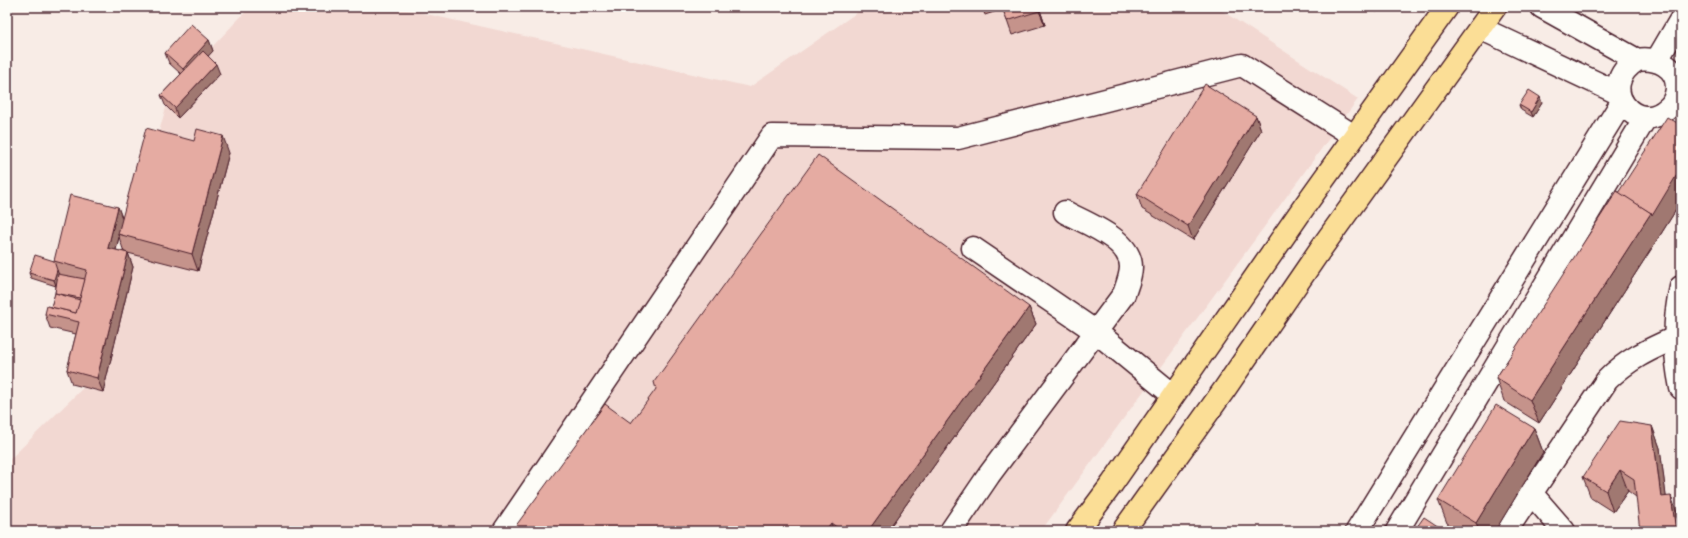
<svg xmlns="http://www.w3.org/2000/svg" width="1688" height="538" viewBox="0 0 1688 538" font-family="Sriracha,sans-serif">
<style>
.built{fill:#f2d8d2}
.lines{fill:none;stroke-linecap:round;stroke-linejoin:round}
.minor-casing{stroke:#4a1f2b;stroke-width:25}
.major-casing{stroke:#4a1f2b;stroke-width:25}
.minor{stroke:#fdfcf7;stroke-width:22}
.major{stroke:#fbde96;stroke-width:22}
.wall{fill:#c5938b;stroke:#4a1f2b}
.shaded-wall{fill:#a07871;stroke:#4a1f2b}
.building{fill:#e5aba2;stroke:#4a1f2b}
</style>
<rect width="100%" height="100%" fill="#f8ece6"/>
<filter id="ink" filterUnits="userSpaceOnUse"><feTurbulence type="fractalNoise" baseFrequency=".025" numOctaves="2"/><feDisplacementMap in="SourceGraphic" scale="8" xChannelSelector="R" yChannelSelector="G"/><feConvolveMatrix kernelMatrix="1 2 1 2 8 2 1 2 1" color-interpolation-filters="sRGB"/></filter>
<g filter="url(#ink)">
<polygon class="built" points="250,7 395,7 750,87 865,7 1216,7 1358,99 1041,531 7,531 7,462 86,385 171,90"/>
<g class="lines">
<g class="minor-casing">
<g id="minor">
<path d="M1542,7L1637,60C1656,57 1678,66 1677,89C1676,96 1673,104 1668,108C1637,138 1593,87 1637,60"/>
<polyline points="1480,28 1618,93"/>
<polyline points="1657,60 1681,19"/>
<polyline points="973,248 1095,331 1173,395"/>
<path d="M1681,287C1673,321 1674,354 1681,388"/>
<polyline points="1531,493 1564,531"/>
<polyline points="504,531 772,136 958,138 1242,65 1354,136"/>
<path d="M951,531L989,475L1124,294C1127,285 1131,276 1131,267C1131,239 1085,223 1065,212"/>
<polyline points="1357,531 1622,102"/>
<polyline points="1397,531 1646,117"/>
<path d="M1506,531L1607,380C1628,359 1648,350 1675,338"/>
</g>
</g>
<g class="major-casing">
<g id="major">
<polyline points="1077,531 1112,484 1306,204 1447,7"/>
<polyline points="1123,531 1224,390 1322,247 1495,7"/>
</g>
</g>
<use href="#minor" class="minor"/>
<use href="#major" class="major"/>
</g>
<g class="wall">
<polygon points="982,7 1039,7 1045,25 1012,35 1003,9 985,15"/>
<polygon points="1367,7 1380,7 1377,12"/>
<polygon points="209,40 213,51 208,56 220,74 178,118 165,105 161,95 181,74 169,63 165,53"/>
<polygon points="1542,103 1533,117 1521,110 1519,105"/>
<polygon points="1256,116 1261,130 1193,240 1142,209 1137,194"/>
<polygon points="1681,125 1681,202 1659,237 1539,423 1504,401 1496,378 1618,193"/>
<polygon points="229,153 198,271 124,252 119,237 116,250 128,253 133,267 103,392 72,384 67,370 76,334 50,328 45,314 51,307 55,294 56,286 31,278 29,273 54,261 118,207 122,218"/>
<polygon points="1029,307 1036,324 887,531 512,531 631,423"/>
<polygon points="1652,426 1660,448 1666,497 1679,518 1636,497 1628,491 1613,512 1591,498 1583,477"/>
<polygon points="1534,428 1543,452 1495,531 1459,531 1447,523 1438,500"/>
</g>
<g class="shaded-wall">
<polygon points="1038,7 1039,7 1045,25 1039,11"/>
<polygon points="1375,7 1380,7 1377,12"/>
<polygon points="209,40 213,51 187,79 183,69"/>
<polygon points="216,64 220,74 178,118 175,108"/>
<polygon points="1540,97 1542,103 1533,117 1531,112"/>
<polygon points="1256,116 1261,130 1193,240 1188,226"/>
<polygon points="223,136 229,153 198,271 192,254"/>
<polygon points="1681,168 1681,202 1659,237 1539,423 1530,400 1651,213"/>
<polygon points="118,207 123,221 118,234 119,237 113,262 108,248"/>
<polygon points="128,253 133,267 103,392 97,378"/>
<polygon points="57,270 59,275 56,286 54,280"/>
<polygon points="1029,307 1036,324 887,531 868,531"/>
<polygon points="1652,426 1660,448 1669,519 1661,497"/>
<polygon points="1534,428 1543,452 1495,531 1479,531 1476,523"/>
<polygon points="1620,470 1628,491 1613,512 1606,491"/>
<polygon points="1671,496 1679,518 1681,531 1676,531"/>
<polygon points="831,523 834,531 825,531"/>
</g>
<g class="building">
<polygon points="1002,7 1038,7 1039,11 1007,21"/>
<polygon points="191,24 209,40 183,69 165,53"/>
<polygon points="203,51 216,64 175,108 161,95"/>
<polygon points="1205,84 1256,116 1188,226 1137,194"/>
<polygon points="1529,90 1540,97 1531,112 1519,105"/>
<polygon points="1667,117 1681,125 1681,168 1652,216 1651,213 1618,193"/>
<polygon points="146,128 194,141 197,129 223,136 192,254 118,234"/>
<polygon points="818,155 1029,307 868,531 842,531 831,523 825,531 512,531 605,404 631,423 656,389 654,382"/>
<polygon points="1617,191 1651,213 1530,400 1496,378"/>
<polygon points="70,195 118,207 108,248 128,253 97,378 67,370 79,322 45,314 47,306 76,313 87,270 54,261"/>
<polygon points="35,255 54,261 57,270 54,280 29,273"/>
<polygon points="58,274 85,279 80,298 55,293"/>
<polygon points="55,293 80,300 76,313 51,307"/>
<polygon points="1496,405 1534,428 1476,523 1438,500"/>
<polygon points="1620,421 1652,426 1661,497 1671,496 1676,531 1640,531 1634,479 1620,470 1606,491 1583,477"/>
<polygon points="1424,517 1445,531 1414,531"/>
</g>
</g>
<rect width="1688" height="538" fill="none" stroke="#fdfcf7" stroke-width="24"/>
<rect x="12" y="12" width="1664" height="514" fill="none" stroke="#4a1f2b" stroke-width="1.5" filter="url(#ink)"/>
</svg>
